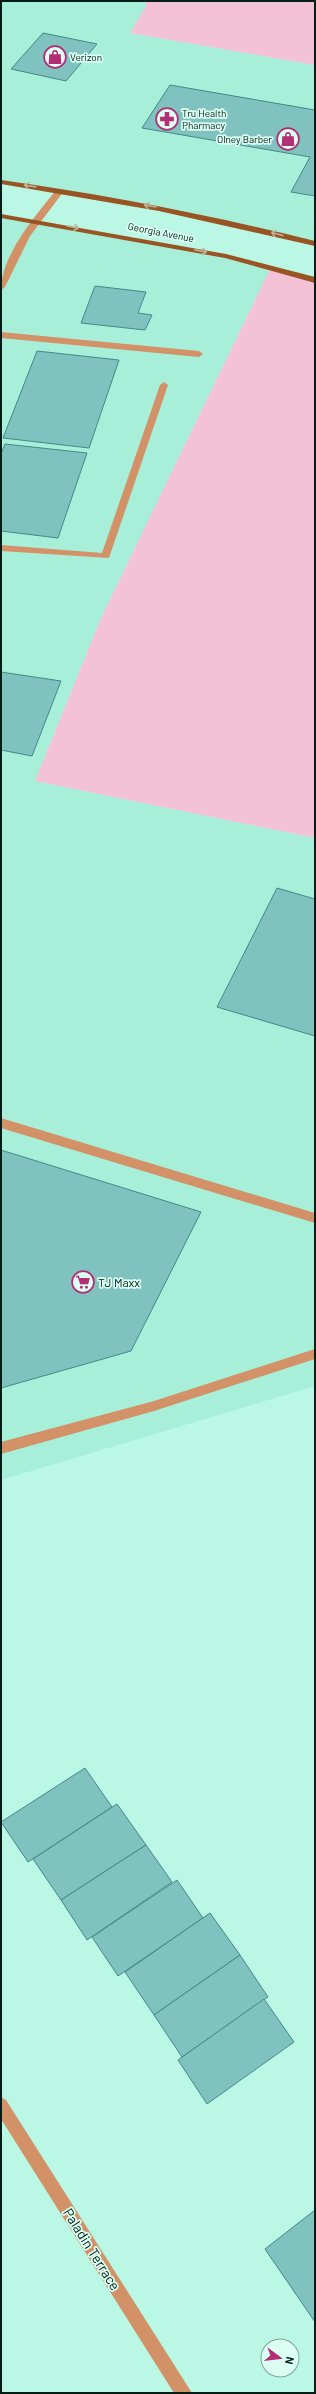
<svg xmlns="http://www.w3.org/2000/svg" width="316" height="2394" viewBox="0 0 316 2394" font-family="Barlow,sans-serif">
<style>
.built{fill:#a8efd9}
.green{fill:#f4c2d6}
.building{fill:#7fc2c0;stroke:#458785}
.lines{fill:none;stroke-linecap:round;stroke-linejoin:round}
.lane{fill:#d29167;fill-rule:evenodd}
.street{fill:#d29167;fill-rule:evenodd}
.primary{fill:#985422;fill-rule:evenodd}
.oneway{stroke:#bdb295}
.labels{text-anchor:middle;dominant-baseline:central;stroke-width:3.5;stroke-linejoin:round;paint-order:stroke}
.far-poi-label{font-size:10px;fill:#041d16;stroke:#dbfff3;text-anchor:start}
.far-street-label{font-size:10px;fill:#041d16;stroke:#dbfff3}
.poi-label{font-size:12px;fill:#041d16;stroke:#dbfff3;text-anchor:start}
.near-street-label{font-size:14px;fill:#041d16;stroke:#dbfff3}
</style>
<rect width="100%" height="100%" fill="#baf7e4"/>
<g class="built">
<polygon points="1,1 146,1 146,6 130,33 315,65 315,244 246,225 1,182"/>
<polygon points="1,216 130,238 271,267 101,618 35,781 315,838 315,1386 1,1480"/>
</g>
<g class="green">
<polygon points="146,1 315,1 315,65 130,33 146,6"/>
<polygon points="271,267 315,280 315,838 35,781 101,618"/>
</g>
<g class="building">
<polygon points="43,33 97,44 66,81 11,69"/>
<polygon points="170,85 315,110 315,196 291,192 310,157 142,128"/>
<polygon points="95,286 146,292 138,313 152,315 145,330 81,323"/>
<polygon points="37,351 119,360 89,448 3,438"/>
<polygon points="5,444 87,453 58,538 1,531 1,454"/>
<polygon points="1,672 61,681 32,756 1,750"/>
<polygon points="277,888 315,899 315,1036 217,1007"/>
<polygon points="1,1150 201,1212 131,1351 1,1388"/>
<polygon points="85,1768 112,1807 28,1862 1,1822"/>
<polygon points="117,1804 146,1845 61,1900 33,1859"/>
<polygon points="146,1845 172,1882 87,1940 61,1900"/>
<polygon points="177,1880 203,1918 118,1976 92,1937"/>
<polygon points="210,1913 240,1955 154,2015 125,1972"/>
<polygon points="240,1955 268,1997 182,2057 154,2015"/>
<polygon points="264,1999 294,2042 207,2104 178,2060"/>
<polygon points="315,2210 315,2322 265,2249"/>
</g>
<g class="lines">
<g class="lane">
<polygon points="1,332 199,351 203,354 199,357 1,338"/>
<polygon points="164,382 168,385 109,558 1,551 1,545 102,553 160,385"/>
<polygon points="1,1118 315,1213 315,1223 1,1128"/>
<polygon points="315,1349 315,1359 154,1411 1,1454 1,1442 154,1401"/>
</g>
<g class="street">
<path d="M57,189L64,191L30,236L5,287L1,290C1,255 36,215 57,189Z"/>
<polygon points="1,2097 6,2100 192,2393 174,2393 1,2119"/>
</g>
<g class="primary">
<path d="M1,180C107,195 211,215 315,241V246L159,211L1,184Z"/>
<polygon points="1,214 226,254 315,277 315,283 225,258 1,218"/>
</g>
</g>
<defs><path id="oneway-shaft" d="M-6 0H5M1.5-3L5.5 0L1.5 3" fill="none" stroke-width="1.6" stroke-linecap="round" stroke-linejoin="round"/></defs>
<g class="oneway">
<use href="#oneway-shaft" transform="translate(30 186) rotate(-172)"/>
<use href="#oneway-shaft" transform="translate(150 206) rotate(-170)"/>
<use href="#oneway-shaft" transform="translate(73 227) rotate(10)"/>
<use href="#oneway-shaft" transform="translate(277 234) rotate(-165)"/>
<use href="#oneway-shaft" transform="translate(201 251) rotate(11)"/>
</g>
<defs>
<g id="shop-ring" transform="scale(1.15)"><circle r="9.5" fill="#dbfff3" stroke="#b32e74" stroke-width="1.5"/><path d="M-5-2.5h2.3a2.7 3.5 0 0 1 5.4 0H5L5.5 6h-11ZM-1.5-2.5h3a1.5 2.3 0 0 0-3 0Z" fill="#b32e74"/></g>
<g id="pharmacy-ring" transform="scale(1.15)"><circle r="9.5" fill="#dbfff3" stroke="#b32e74" stroke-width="1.5"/><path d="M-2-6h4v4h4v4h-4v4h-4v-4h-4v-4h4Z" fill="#b32e74"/></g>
<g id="supermarket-ring" transform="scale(1.15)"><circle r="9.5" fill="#dbfff3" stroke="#b32e74" stroke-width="1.5"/><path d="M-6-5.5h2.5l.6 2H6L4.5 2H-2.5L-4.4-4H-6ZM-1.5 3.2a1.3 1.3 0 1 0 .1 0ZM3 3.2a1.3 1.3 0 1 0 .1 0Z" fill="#b32e74"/></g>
</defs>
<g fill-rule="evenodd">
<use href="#shop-ring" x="55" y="57"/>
<use href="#pharmacy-ring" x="167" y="119"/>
<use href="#shop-ring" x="288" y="139"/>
<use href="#supermarket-ring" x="83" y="1282"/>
</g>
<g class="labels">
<g class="far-poi-label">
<text x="70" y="57">Verizon</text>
<text x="182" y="113">Tru Health<tspan x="182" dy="12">Pharmacy</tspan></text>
<text x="272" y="139" text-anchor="end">Olney Barber</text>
</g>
<g class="far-street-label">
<text transform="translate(161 232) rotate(11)">Georgia Avenue</text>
</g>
<g class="poi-label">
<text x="98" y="1282">TJ Maxx</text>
</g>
<g class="near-street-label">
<text transform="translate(92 2249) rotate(58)">Paladin Terrace</text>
</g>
</g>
<rect width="316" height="2394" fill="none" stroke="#041d16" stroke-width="4"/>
<g transform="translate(280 2358) rotate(105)"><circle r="19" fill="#dbfff3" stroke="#85a59b"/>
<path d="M0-3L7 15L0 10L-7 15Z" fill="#b32e74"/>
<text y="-6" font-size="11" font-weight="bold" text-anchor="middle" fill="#041d16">N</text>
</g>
</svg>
